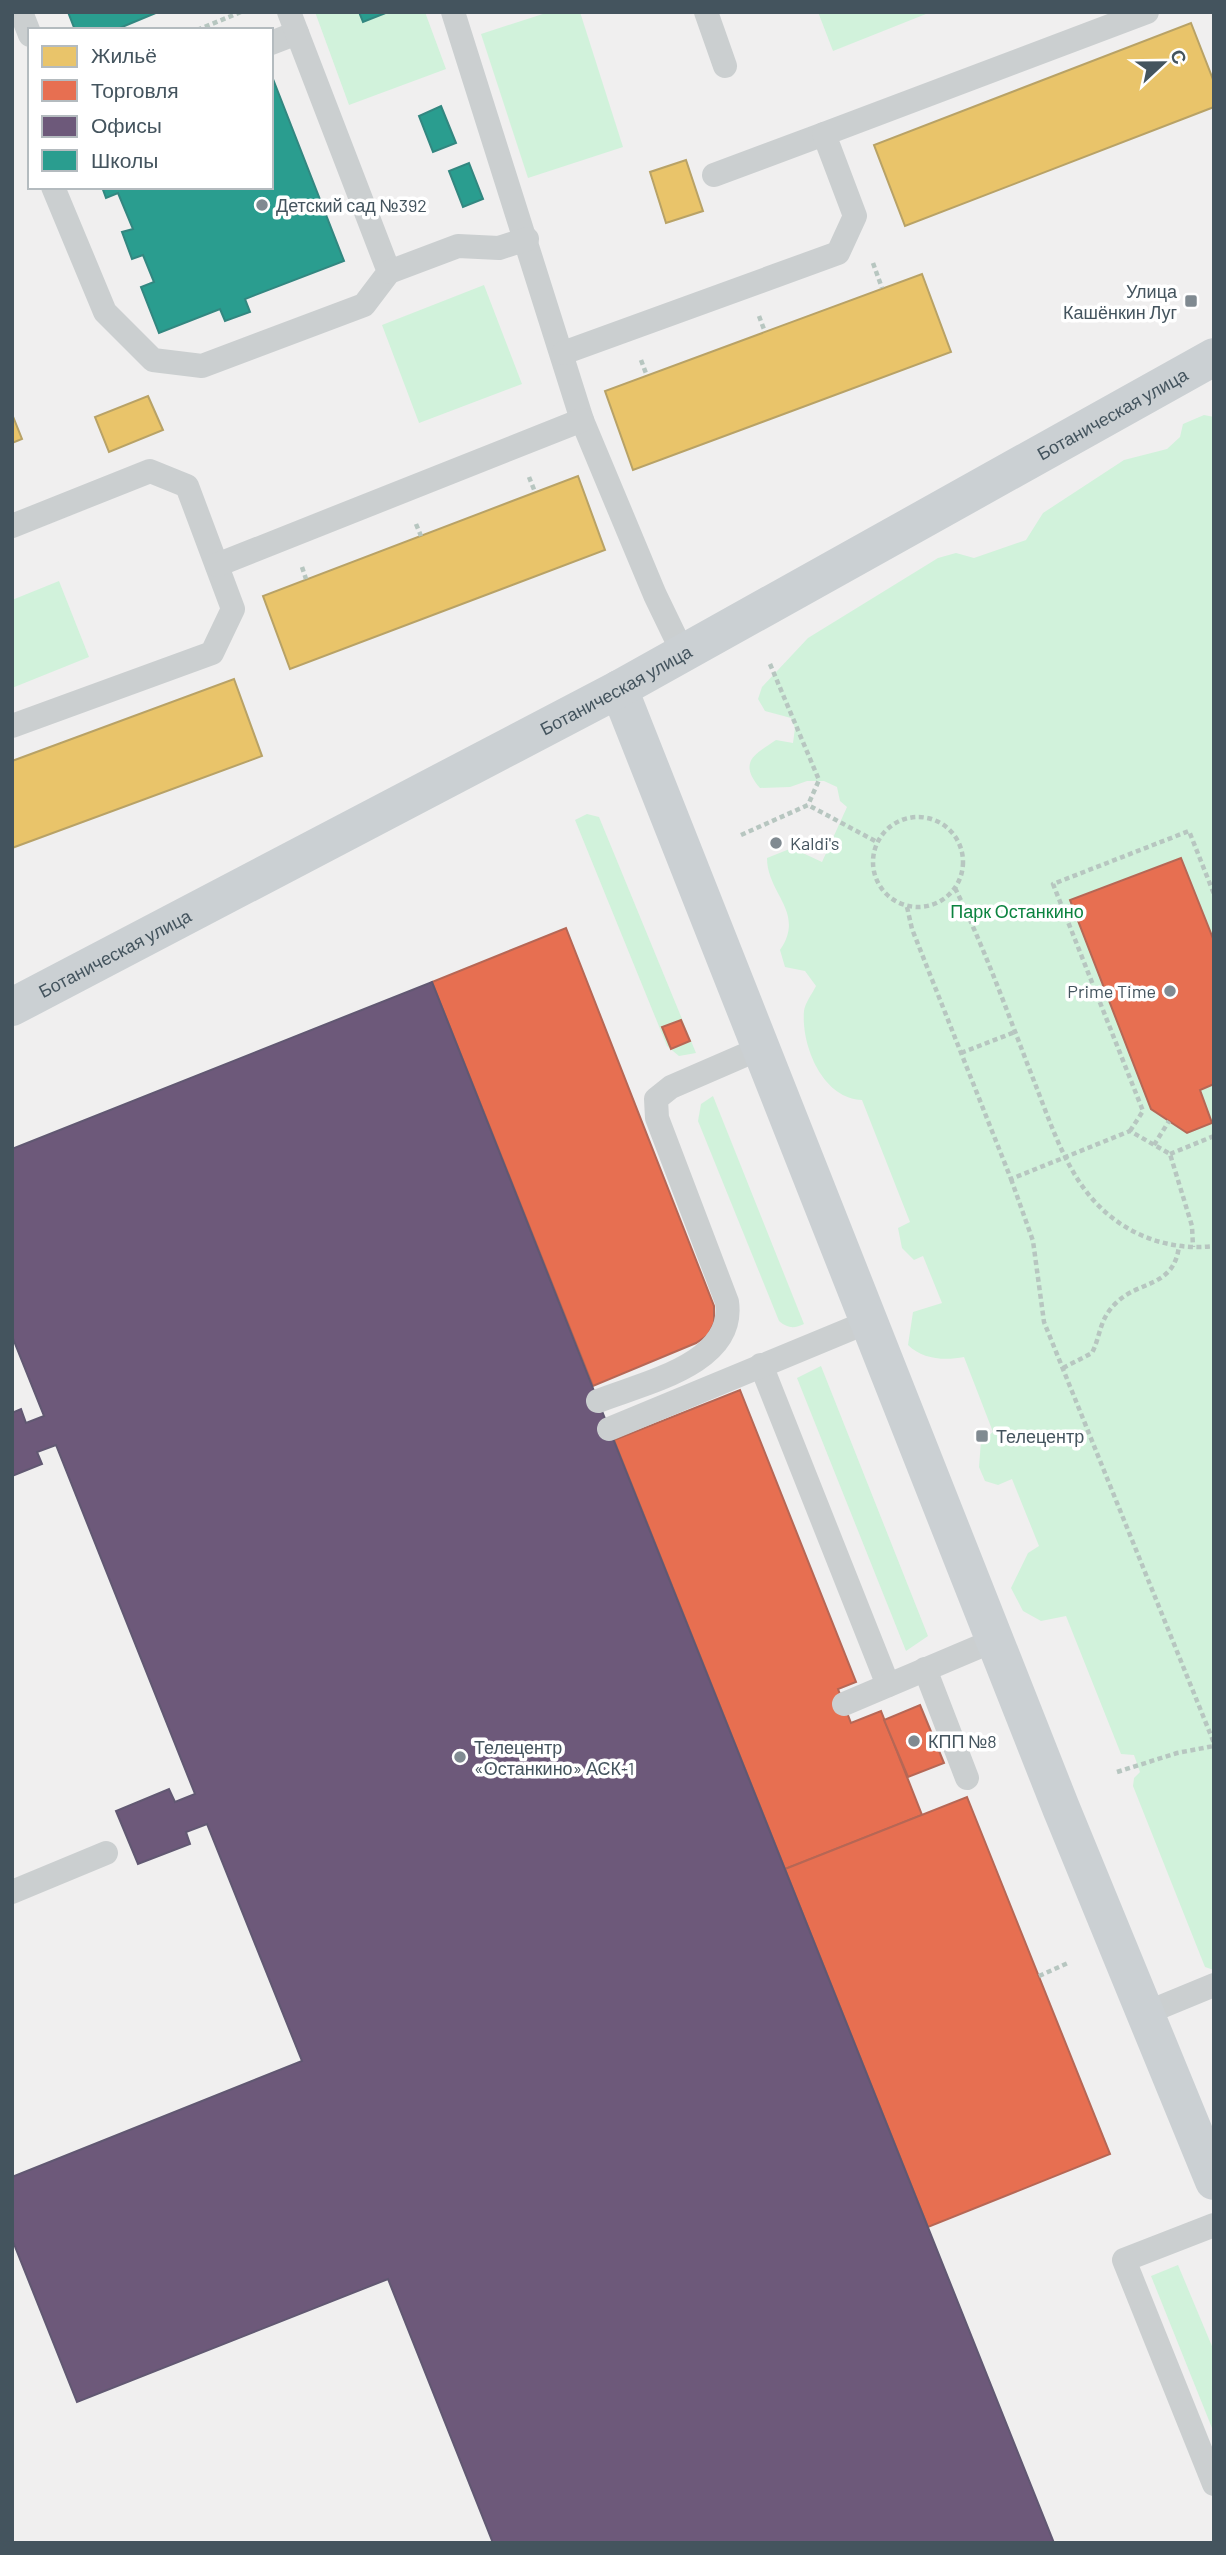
<svg xmlns="http://www.w3.org/2000/svg" width="1226" height="2555" viewBox="0 0 1226 2555" font-family="Barlow,sans-serif">
<style>
.green{fill:#d1f2db}
.homes{fill:#e9c46a;stroke:#b8a266;stroke-width:2}
.shops{fill:#e76f51;stroke:#b66755;stroke-width:2}
.offices{fill:#6d597a;stroke:#615872;stroke-width:2}
.schools{fill:#2a9d8f;stroke:#328780;stroke-width:2}
.lines{fill:none;stroke-linecap:round;stroke-linejoin:round}
.path{stroke:#b7c6c0;stroke-width:4.5;stroke-dasharray:5 3.5;stroke-linecap:butt}
.lane{stroke:#cbcfd0;stroke-width:24}
.secondary{stroke:#cbd0d3;stroke-width:38}
.poi-dot{fill:#808a91;stroke:#fff;stroke-width:2.5}
.labels{text-anchor:middle;dominant-baseline:central;stroke-width:7;stroke-linejoin:round;paint-order:stroke}
.poi-label{font-size:18px;fill:#44545e;stroke:#fff;text-anchor:start}
.street-label{font-size:18px;fill:#44545e;stroke:#fff}
.park-label{font-size:18px;fill:#0b833f;stroke:#fff}
</style>
<rect width="100%" height="100%" fill="#f0efef"/>
<g class="green">
<polygon points="315,12 425,12 446,69 349,105"/>
<polygon points="549,12 580,12 623,147 528,178 481,34"/>
<polygon points="818,12 931,12 833,51"/>
<polygon points="484,285 522,384 419,423 382,325"/>
<path d="M1204,415L1214,417V1970L1205,1967L1133,1786L1134,1778L1140,1772L1134,1755L1121,1754L1066,1616L1041,1621L1023,1611L1011,1588L1028,1553L1039,1546L1012,1479L998,1485L985,1481L979,1467L981,1441L993,1432L964,1357C944,1361 922,1359 908,1345L913,1312L942,1303L923,1256L914,1260L902,1248L898,1228L910,1222L862,1100C823,1099 801,1046 804,1011C805,1003 812,994 816,986L805,971L785,967L780,950C806,912 767,894 767,858L792,848L822,862L847,807L840,801L837,787L824,781H807L790,787L760,788C738,762 754,755 776,740L793,743L795,728L791,718L765,711L758,699L762,687L808,638L938,558L956,553L974,558L1026,540L1043,513L1124,460L1167,449L1180,437L1183,424Z"/>
<polygon points="59,581 89,657 12,688 12,600"/>
<polygon points="587,814 599,817 696,1053 679,1056 667,1046 575,820"/>
<path d="M713,1096L804,1324C794,1329 787,1328 779,1321L698,1121L701,1104Z"/>
<polygon points="821,1366 928,1636 906,1651 797,1378"/>
<polygon points="1178,2265 1214,2351 1214,2433 1151,2276"/>
</g>
<g class="homes">
<polygon points="1191,23 1214,82 1214,107 905,226 874,145"/>
<polygon points="686,160 703,211 666,223 650,172"/>
<polygon points="922,274 951,352 633,470 605,391"/>
<polygon points="148,396 163,430 109,452 95,417"/>
<polygon points="12,414 22,439 12,443"/>
<polygon points="578,476 605,550 290,669 263,596"/>
<polygon points="234,679 262,756 12,848 12,761"/>
</g>
<g class="shops">
<polygon points="1181,858 1214,941 1214,1084 1200,1090 1212,1123 1187,1133 1151,1109 1070,900"/>
<polygon points="566,928 714,1306 714,1323 708,1335 696,1343 593,1386 432,982"/>
<polygon points="681,1020 690,1041 671,1049 662,1027"/>
<polygon points="740,1390 856,1682 838,1689 851,1723 881,1711 922,1815 785,1869 614,1440"/>
<polygon points="920,1705 944,1763 908,1777 884,1720"/>
<polygon points="967,1797 1110,2154 928,2227 785,1869"/>
</g>
<polygon class="offices" points="432,982 598,1401 1054,2543 493,2543 388,2279 77,2402 12,2239 12,2177 302,2061 207,1824 186,1832 190,1844 138,1864 116,1811 169,1789 175,1802 195,1794 56,1445 37,1452 42,1464 12,1476 12,1413 21,1409 26,1423 44,1416 12,1336 12,1149"/>
<g class="schools">
<polygon points="68,12 158,12 115,30 75,30"/>
<polygon points="359,12 388,12 363,22"/>
<polygon points="273,79 344,261 245,299 250,312 225,321 220,309 159,333 141,287 154,282 143,255 132,259 122,232 133,229 118,193 106,198 102,187 271,187"/>
<polygon points="441,106 456,143 433,152 419,116"/>
<polygon points="469,163 483,199 463,207 449,171"/>
</g>
<g class="lines">
<g class="path">
<polyline points="197,30 241,12"/>
<polyline points="873,263 882,288"/>
<polyline points="759,316 765,332"/>
<polyline points="641,360 647,376"/>
<polyline points="529,477 535,492"/>
<polyline points="416,524 421,536"/>
<polyline points="302,567 306,579"/>
<polyline points="770,664 819,780 808,805"/>
<circle cx="918" cy="862" r="45"/>
<polyline points="741,835 808,805 877,842"/>
<path d="M955,888C986,951 1009,1017 1034,1081C1051,1124 1067,1176 1101,1208C1131,1237 1172,1251 1214,1246"/>
<polyline points="907,907 912,929 1011,1179 1130,1131 1170,1154 1192,1226 1193,1247"/>
<polyline points="961,1053 1015,1032"/>
<polyline points="1130,1131 1143,1111 1053,884 1189,831 1214,894"/>
<polyline points="1154,1145 1169,1121"/>
<polyline points="1170,1154 1214,1136"/>
<polyline points="1011,1179 1033,1241 1044,1322 1214,1743"/>
<path d="M1063,1368L1092,1353C1101,1335 1099,1319 1116,1303C1139,1280 1174,1288 1179,1246"/>
<polyline points="1117,1772 1177,1753 1214,1746"/>
<polyline points="1039,1976 1068,1963"/>
</g>
<g class="lane">
<polyline points="21,12 30,35"/>
<polyline points="453,12 582,420 655,595 683,653"/>
<polyline points="706,12 725,66"/>
<polyline points="271,43 297,33"/>
<polyline points="714,175 824,134"/>
<polyline points="53,187 105,312 153,360 202,366 364,305 389,272 289,12"/>
<polyline points="389,272 458,246 499,248 527,239"/>
<polyline points="563,353 838,253 855,216 824,134 1147,12"/>
<polyline points="12,526 150,471 187,486 233,609 212,653 12,726"/>
<polyline points="217,565 582,420"/>
<polyline points="761,1365 888,1685"/>
<path d="M598,1401C643,1383 736,1364 727,1302L657,1118L656,1099L671,1087L761,1048"/>
<polyline points="609,1429 870,1321"/>
<polyline points="925,1669 967,1778"/>
<polyline points="844,1704 995,1640"/>
<polyline points="12,1892 106,1853"/>
<polyline points="1146,2013 1214,1985"/>
<polyline points="1214,2225 1124,2260 1214,2484"/>
</g>
<g class="secondary">
<polyline points="619,689 1061,1808 1214,2181"/>
<path id="s1" d="M12,1007L619,689L1214,357"/>
</g>
</g>
<g class="poi-dot">
<circle cx="262" cy="205" r="7"/>
<rect x="1184" y="294" width="14" height="14" rx="3.5"/>
<circle cx="776" cy="843" r="7"/>
<circle cx="1170" cy="991" r="7"/>
<rect x="975" y="1429" width="14" height="14" rx="3.5"/>
<circle cx="914" cy="1741" r="7"/>
<circle cx="460" cy="1757" r="7"/>
</g>
<g class="labels">
<g class="poi-label">
<text x="276" y="205">Детский сад №392</text>
<text x="1177" y="291" text-anchor="end">Улица<tspan x="1177" dy="21">Кашёнкин Луг</tspan></text>
<text x="790" y="843">Kaldi's</text>
<text x="1156" y="991" text-anchor="end">Prime Time</text>
<text x="996" y="1436">Телецентр</text>
<text x="928" y="1741">КПП №8</text>
<text x="474" y="1747">Телецентр<tspan x="474" dy="21">«Останкино» АСК-1</tspan></text>
</g>
<g class="street-label">
<text stroke="none"><textPath href="#s1" startOffset="1250">Ботаническая улица</textPath></text>
<text stroke="none"><textPath href="#s1" startOffset="682">Ботаническая улица</textPath></text>
<text stroke="none"><textPath href="#s1" startOffset="116">Ботаническая улица</textPath></text>
</g>
<g class="park-label">
<text x="1017" y="911">Парк Останкино</text>
</g>
</g>
<rect width="1226" height="2555" fill="none" stroke="#44545e" stroke-width="28"/>
<rect x="28" y="28" width="245" height="161" fill="#ffffff" stroke="#b4bbbf" stroke-width="2"/>
<rect x="42" y="46" width="35" height="21" fill="#e9c46a" stroke="#b4bbbf" stroke-width="2"/>
<text x="91" y="63" font-size="21" fill="#44545e">Жильё</text>
<rect x="42" y="80" width="35" height="21" fill="#e76f51" stroke="#b4bbbf" stroke-width="2"/>
<text x="91" y="98" font-size="21" fill="#44545e">Торговля</text>
<rect x="42" y="116" width="35" height="21" fill="#6d597a" stroke="#b4bbbf" stroke-width="2"/>
<text x="91" y="133" font-size="21" fill="#44545e">Офисы</text>
<rect x="42" y="150" width="35" height="21" fill="#2a9d8f" stroke="#b4bbbf" stroke-width="2"/>
<text x="91" y="168" font-size="21" fill="#44545e">Школы</text>
<g transform="translate(1163 63) rotate(68)" stroke="#ffffff" stroke-width="5" paint-order="stroke">
<path d="M0-5L12 26L0 18L-12 26Z" fill="#44545e"/>
<text y="-10" font-size="19" font-weight="bold" text-anchor="middle" fill="#44545e">С</text>
</g>
</svg>
